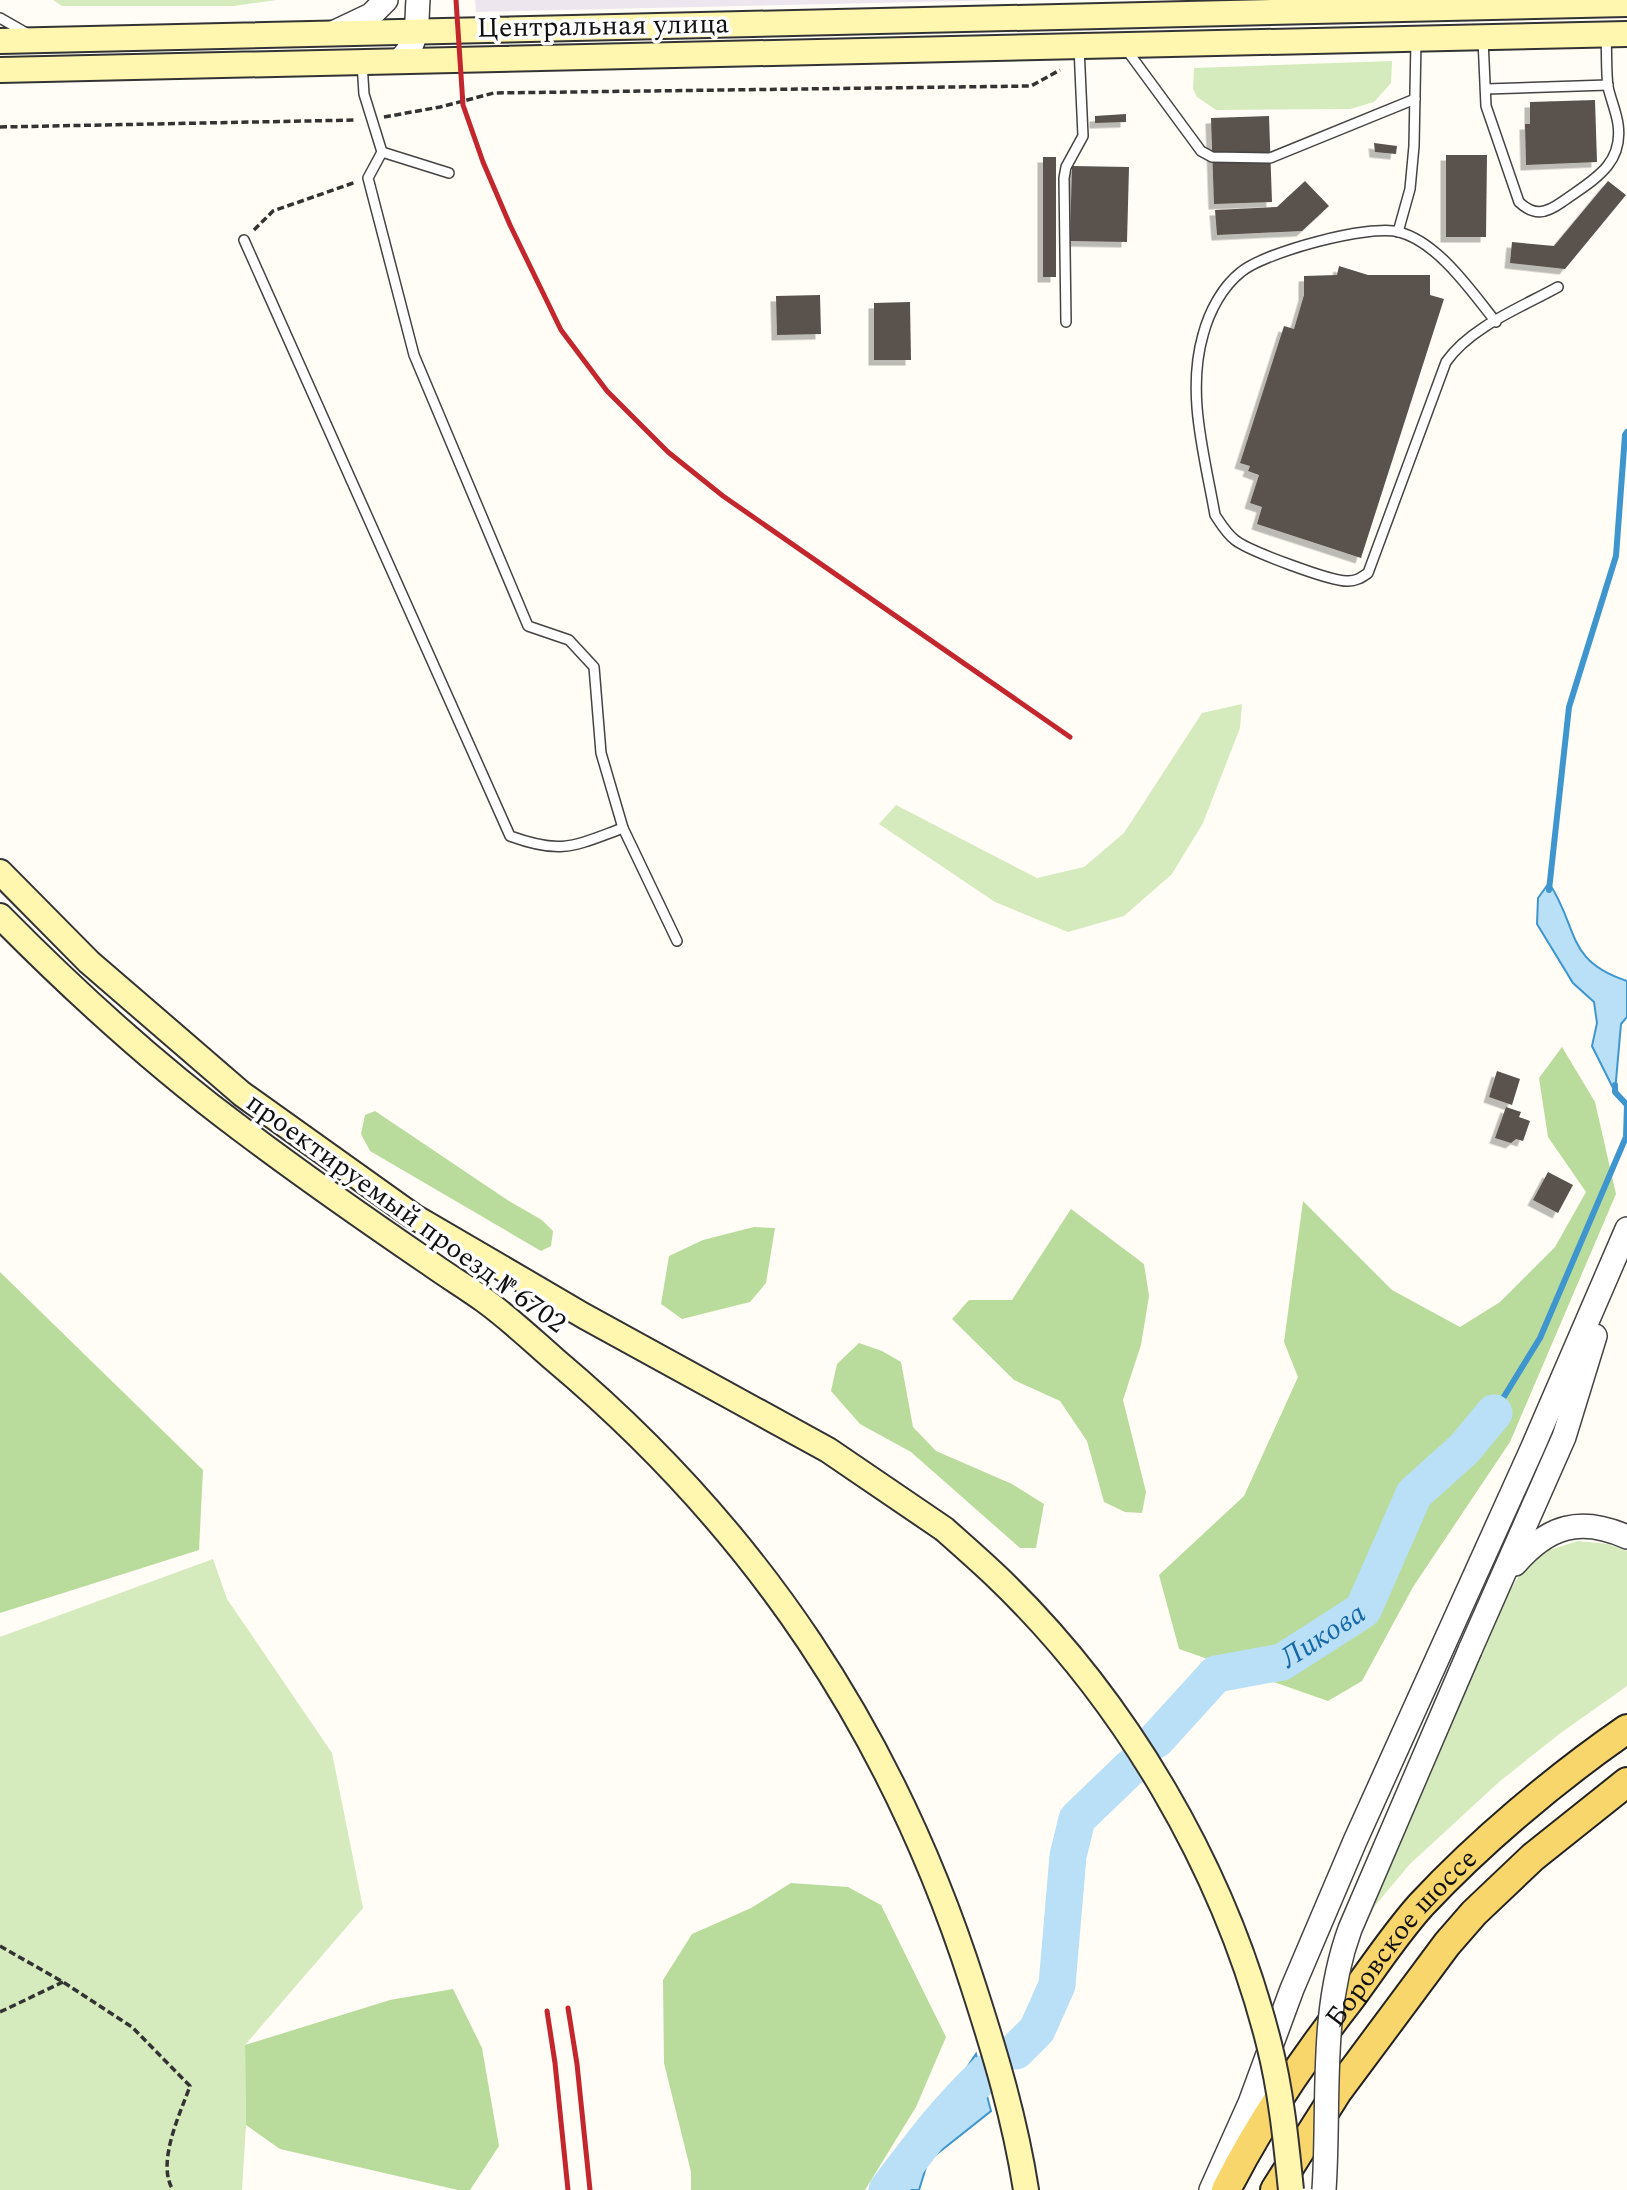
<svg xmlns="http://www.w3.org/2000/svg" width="1627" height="2190" viewBox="0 0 1627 2190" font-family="Spectral,serif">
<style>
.industrial{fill:#eee6ef}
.green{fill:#d5ebbd}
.forest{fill:#b9dc9c}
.water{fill:#b9e0f7;stroke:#3f96cf;stroke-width:2}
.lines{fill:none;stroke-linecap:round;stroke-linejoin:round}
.stream{stroke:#3f96cf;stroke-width:6}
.river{stroke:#b9e0f7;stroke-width:37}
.building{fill:#5a524d;filter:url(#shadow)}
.service-casing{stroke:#444;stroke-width:12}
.tertiary-casing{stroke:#444;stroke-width:26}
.secondary-casing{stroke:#333;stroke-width:28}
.primary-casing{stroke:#222;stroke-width:32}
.path{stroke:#333;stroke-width:3.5;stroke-dasharray:7 3.5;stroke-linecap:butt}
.service{stroke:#fff;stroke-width:9}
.tertiary{stroke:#fff;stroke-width:23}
.secondary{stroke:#fff6b0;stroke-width:24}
.primary{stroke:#f9d66b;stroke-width:28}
.rail{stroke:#c4262e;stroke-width:5}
.tertiary-bridge-casing{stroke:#444;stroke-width:26;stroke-linecap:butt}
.secondary-bridge-casing{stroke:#333;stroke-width:28;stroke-linecap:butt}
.tertiary-bridge{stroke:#fff;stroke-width:23}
.secondary-bridge{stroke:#fff6b0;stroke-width:24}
.labels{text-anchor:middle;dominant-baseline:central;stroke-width:7;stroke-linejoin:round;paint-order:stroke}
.street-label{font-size:28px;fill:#111;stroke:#fff}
.water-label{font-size:30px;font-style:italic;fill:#1768a6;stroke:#fff}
</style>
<defs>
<filter id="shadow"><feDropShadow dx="-5.5" dy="5.5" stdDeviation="0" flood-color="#0004"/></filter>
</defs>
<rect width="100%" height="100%" fill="#fffdf5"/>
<polygon class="industrial" points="475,0 1005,0 476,12"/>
<g class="green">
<polygon points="53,0 276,0 234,6 62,6"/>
<polygon points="1392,61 1391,83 1374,102 1350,109 1216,110 1197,97 1193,89 1194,68"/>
<polygon points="1242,704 1240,728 1203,823 1172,874 1124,916 1068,932 995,902 879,824 896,805 1037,878 1084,867 1124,833 1202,713"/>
<polygon points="1578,1541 1608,1544 1627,1551 1627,1686 1558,1735 1499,1782 1410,1864 1368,1914 1503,1602 1529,1559 1534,1560 1546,1551"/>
<polygon points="213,1559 227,1599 332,1753 363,1908 245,2045 246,2125 242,2190 0,2190 0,1637"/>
</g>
<g class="forest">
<polygon points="1562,1047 1595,1102 1616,1194 1510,1442 1413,1587 1362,1681 1328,1701 1179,1649 1159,1575 1244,1496 1298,1377 1284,1342 1303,1201 1392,1290 1460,1327 1500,1302 1555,1247 1586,1192 1548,1137 1539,1078"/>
<polygon points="375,1111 509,1201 542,1220 553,1231 551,1246 541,1251 370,1151 361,1134 365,1115"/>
<polygon points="1071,1209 1144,1264 1149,1296 1141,1345 1123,1400 1146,1492 1142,1513 1125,1512 1104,1502 1087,1441 1060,1401 1014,1380 952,1319 969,1300 1012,1300"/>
<polygon points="754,1227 775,1228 766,1283 750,1302 682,1319 661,1304 669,1256 703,1240"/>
<polygon points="0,1272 203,1470 199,1550 0,1613"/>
<polygon points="859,1343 882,1351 901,1362 913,1427 936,1451 1012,1484 1044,1504 1036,1548 1020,1548 911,1452 860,1424 831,1391 837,1364"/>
<polygon points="791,1883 848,1887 881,1905 946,2037 916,2107 865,2190 691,2190 691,2172 664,2063 663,1980 692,1934 751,1908"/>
<polygon points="453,1989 482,2048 499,2146 470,2190 458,2190 280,2149 246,2125 245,2045 390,2000"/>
</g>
<g class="water">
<path d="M1549,883C1579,928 1565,961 1627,981V1017L1621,1024L1615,1092L1592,1046L1597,1023L1594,1002L1573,983L1537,924L1538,898Z"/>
<polygon points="976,2054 991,2111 928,2161 919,2190 885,2190"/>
</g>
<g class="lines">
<g class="stream">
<polyline points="1549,890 1569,707 1616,556 1625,435 1627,432"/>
<polyline points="1494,1413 1540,1338 1626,1137 1627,1105 1615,1092 1615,1085"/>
</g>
<g class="river">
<path id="s1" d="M1156,1740L1216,1674L1282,1662L1363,1610L1414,1494L1464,1449L1494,1413"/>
<polyline points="1016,2051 1037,2030 1057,1985 1068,1856 1077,1819 1131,1767"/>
<path d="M887,2190C918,2149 948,2108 986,2073"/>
</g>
</g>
<g class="building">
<polygon points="1595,100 1597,162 1526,165 1525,124 1530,124 1530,102"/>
<polygon points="1126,114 1126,122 1095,123 1095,116"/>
<polygon points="1269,116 1272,202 1214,204 1211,118"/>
<polygon points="1374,143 1397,146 1396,154 1375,152"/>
<polygon points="1446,155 1487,155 1486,237 1446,237"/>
<rect x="1043" y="157" width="13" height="120"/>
<polygon points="1072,166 1129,167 1127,242 1070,241"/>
<polygon points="1305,181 1329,206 1302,231 1217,235 1215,210 1277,207"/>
<polygon points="1608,181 1626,195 1565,269 1510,263 1512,242 1554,246"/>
<polygon points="1339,266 1368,275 1430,275 1430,295 1444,299 1361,558 1257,524 1262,507 1250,503 1259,475 1248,471 1250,466 1240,463 1284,326 1294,329 1304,295 1304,276 1337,275"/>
<polygon points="820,295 821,334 777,335 776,296"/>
<polygon points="910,302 911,360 874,360 874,303"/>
<polygon points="1497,1071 1520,1079 1512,1105 1489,1097"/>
<polygon points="1506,1107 1521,1112 1519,1117 1530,1121 1523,1141 1516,1139 1511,1143 1495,1138"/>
<polygon points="1548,1172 1573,1185 1558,1213 1533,1200"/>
</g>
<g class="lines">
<g class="service-casing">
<g id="service">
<polyline points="0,18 28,34"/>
<path d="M1483,39L1486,106L1519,202C1534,216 1545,214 1562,202C1591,181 1624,166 1618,124C1616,111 1611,100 1608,87C1606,71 1607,54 1606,38"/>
<polyline points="1126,49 1201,151 1212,157 1270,158 1415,99"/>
<polyline points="362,63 364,94 382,152 368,178 414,355 528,626 569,640 594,667 601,753 623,828 677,941"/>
<polyline points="1486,89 1608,85"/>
<polyline points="382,152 449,173"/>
<polyline points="1398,232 1410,189 1414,146 1416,40"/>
<path d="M244,240L510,836C562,855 574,846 623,828"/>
<polyline points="1066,322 1064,178 1066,167 1083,136 1079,47"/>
<path d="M1496,322C1472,292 1438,242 1399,232C1369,224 1265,252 1241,272C1222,287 1209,312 1203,335C1186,394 1205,457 1215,515C1221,524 1226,533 1235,540C1249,551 1332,582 1348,581C1356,581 1361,578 1368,573L1446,362C1470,327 1522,307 1558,287"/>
</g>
</g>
<g class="tertiary-casing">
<g id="tertiary">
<polyline points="333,33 371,15 386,0"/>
<path d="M400,60C420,40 416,26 418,0"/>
<path d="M1515,1564C1548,1526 1580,1516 1627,1537"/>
<polyline points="1470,1650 1564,1437 1595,1336"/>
<polyline points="1211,2190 1250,2103 1292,1989 1355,1841 1532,1449 1627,1229"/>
</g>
</g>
<g class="secondary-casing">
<g id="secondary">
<polyline points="0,41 1627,4"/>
<polyline points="0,70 1627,34"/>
<polyline points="0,872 89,962 242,1094 413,1216 584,1316 828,1450 944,1529"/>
<path d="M0,916C76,993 155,1065 241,1129C302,1175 365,1219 428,1262C446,1275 466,1287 484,1300C509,1318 532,1340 555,1360C757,1530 893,1734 973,1985C995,2053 1015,2119 1026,2190"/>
</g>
</g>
<g class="primary-casing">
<g id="primary">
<path id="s2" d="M1226,2190C1260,2123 1301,2062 1347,2003C1371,1971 1394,1935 1421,1905C1480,1842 1556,1778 1627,1729"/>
<polyline points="1275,2190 1337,2092 1447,1944 1474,1913 1533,1857 1627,1782"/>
</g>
</g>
<g class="path">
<polyline points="384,117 440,107 494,93 1031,86 1060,70"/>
<polyline points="0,127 356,120"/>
<polyline points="254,230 273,211 356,182"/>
<path d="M0,1946L63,1982L132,2027L190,2086C180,2114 156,2163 173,2190"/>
<polyline points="0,2012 63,1982"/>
</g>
<use href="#service" class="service"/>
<use href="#tertiary" class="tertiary"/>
<use href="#secondary" class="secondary"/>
<use href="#primary" class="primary"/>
<g class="rail">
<polyline points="456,0 463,105 483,162 510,225 561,330 607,391 668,452 723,496 1070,737"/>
<polyline points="568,2008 577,2064 590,2190"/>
<polyline points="547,2011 555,2063 568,2190"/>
</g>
<g class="tertiary-bridge-casing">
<path id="tertiary-bridge" d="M1324,2190C1330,2101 1319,2014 1350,1929L1470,1650"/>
</g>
<g class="secondary-bridge-casing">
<path id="secondary-bridge" d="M944,1529C961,1544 978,1559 995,1575C1125,1699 1225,1869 1269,2044C1281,2091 1286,2141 1291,2190"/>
</g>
<use href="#tertiary-bridge" class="tertiary-bridge"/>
<use href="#secondary-bridge" class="secondary-bridge"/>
</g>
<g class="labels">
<g class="street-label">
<text transform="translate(603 26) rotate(-1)">Центральная улица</text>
<text transform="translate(406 1213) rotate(36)">проектируемый проезд № 6702</text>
<text stroke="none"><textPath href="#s2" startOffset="308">Боровское шоссе</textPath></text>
</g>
<g class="water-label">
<text stroke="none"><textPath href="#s1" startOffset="205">Ликова</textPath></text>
</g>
</g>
</svg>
